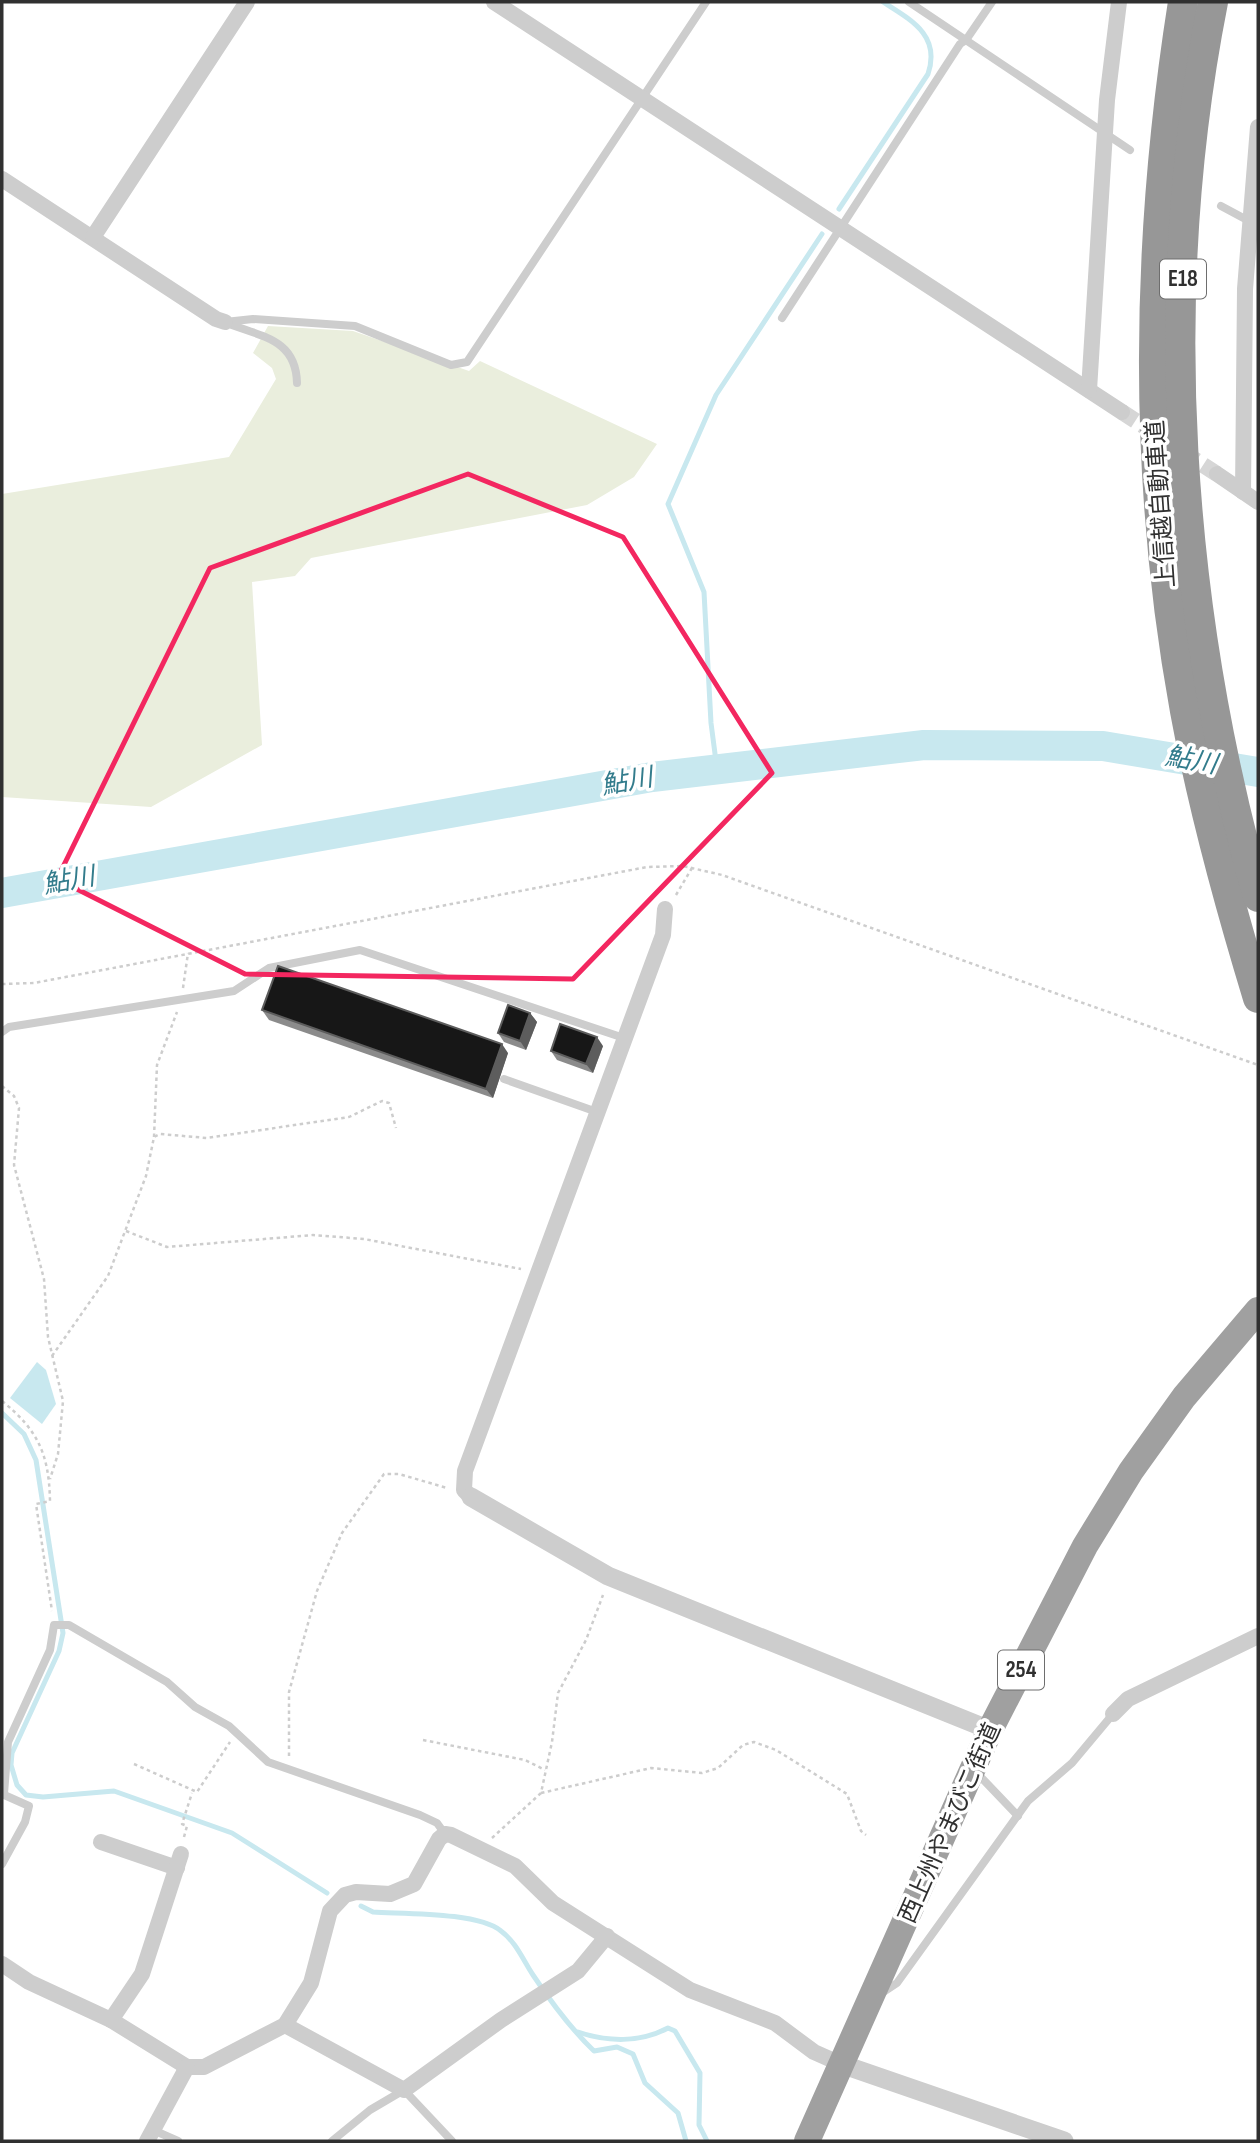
<svg xmlns="http://www.w3.org/2000/svg" width="1260" height="2143" viewBox="0 0 1260 2143" font-family="'Sofia Sans Condensed','Noto Sans JP',sans-serif">
<style>
.green{fill:#eaeedd}
.water{fill:#c8e8ef}
.lines{fill:none;stroke-linecap:round;stroke-linejoin:round}
.stream{stroke:#c8e8ef;stroke-width:5}
.river{stroke:#c8e8ef;stroke-width:30}
.minor-tunnel{stroke:#d6d6d6;stroke-width:16;stroke-dasharray:16 8;stroke-linecap:butt}
.path{stroke:#cdcdcd;stroke-width:2.5;stroke-dasharray:3.5 3.5;stroke-linecap:butt}
.service{stroke:#cdcdcd;stroke-width:8}
.minor{stroke:#cdcdcd;stroke-width:16}
.tertiary{stroke:#cdcdcd;stroke-width:19}
.trunk{stroke:#a0a0a0;stroke-width:26}
.motorway{stroke:#979797;stroke-width:30}
.wall{fill:#8b8b8b}
.shaded-wall{fill:#5d5d5d}
.building{fill:#171717;stroke:#5d5d5d;stroke-width:2}
.marked{fill:none;stroke:#f32760;stroke-width:5;stroke-linejoin:round}
.labels{text-anchor:middle;dominant-baseline:central;stroke-width:7;stroke-linejoin:round;paint-order:stroke}
.shield{fill:#fff;stroke:#6e6e6e;stroke-width:2}
.shield-label{font-size:23px;font-weight:bold;fill:#303030}
.street-label{font-size:24px;fill:#303030;stroke:#fff}
.water-label{font-size:26px;font-style:italic;fill:#337c8c;stroke:#fff}
</style>
<rect width="100%" height="100%" fill="#fff"/>
<polygon class="green" points="268,326 353,331 469,371 480,361 657,444 634,477 587,505 311,558 295,576 252,582 262,745 151,807 2,797 2,494 229,457 276,379 272,368 253,353"/>
<polygon class="water" points="37,1362 46,1370 56,1404 42,1424 10,1398"/>
<g class="lines">
<g class="stream">
<path d="M839,209L928,74C941,35 911,20 883,2"/>
<polyline points="717,769 711,723 704,592 668,504 716,395 822,234"/>
<polyline points="2,1413 24,1434 36,1460 63,1633 59,1651 12,1753 11,1765 17,1785 26,1795 43,1797 114,1791 232,1833 327,1893"/>
<path d="M361,1906L373,1912C404,1914 478,1912 501,1931C516,1942 523,1960 533,1975C551,2002 570,2028 594,2051L617,2047L633,2054L645,2083L678,2113L686,2141"/>
<path d="M578,2032C607,2042 640,2043 668,2028L675,2031L700,2073L699,2125L707,2141"/>
</g>
<polyline class="river" points="2,893 652,777 924,745 1103,746 1258,772"/>
<g class="minor-tunnel">
<polyline points="1122,412 1159,436"/>
<polyline points="1183,452 1217,474"/>
</g>
<g class="path">
<polyline points="676,895 692,868"/>
<polyline points="2,984 34,983 647,867 683,866 722,875 1258,1065"/>
<polyline points="183,988 188,953"/>
<polyline points="2,1086 14,1096 19,1108 14,1165 44,1279 48,1337 63,1401 58,1454 50,1479"/>
<polyline points="154,1137 157,1065 177,1012"/>
<polyline points="126,1231 167,1247 313,1235 364,1239 521,1269"/>
<polyline points="52,1356 108,1276 146,1176 154,1137 160,1134 207,1138 349,1117 382,1101 389,1103 396,1128"/>
<path d="M2,1401C38,1430 49,1454 50,1501L36,1504L52,1611"/>
<polyline points="423,1740 525,1760 545,1770"/>
<polyline points="289,1756 289,1692 317,1591 342,1533 384,1474 399,1474 447,1488"/>
<polyline points="134,1764 197,1792 230,1742"/>
<polyline points="541,1793 651,1768 702,1773 718,1768 743,1745 754,1742 776,1750 847,1794 861,1831 866,1835"/>
<polyline points="184,1837 187,1826 182,1824 192,1793"/>
<polyline points="492,1838 541,1793 552,1742 558,1693 586,1640 603,1595"/>
</g>
<g class="service">
<polyline points="909,2 1130,150"/>
<polyline points="1221,206 1249,221"/>
<polyline points="782,318 960,44 966,40 992,2"/>
<polyline points="225,322 253,319 355,326 451,365 467,362 706,2"/>
<path d="M227,323C262,337 296,339 297,383"/>
<polyline points="2,1032 9,1027 234,991 269,968 360,950 624,1038"/>
<polyline points="504,1079 597,1112"/>
<polyline points="976,1772 1018,1816"/>
<polyline points="2,1794 29,1806 25,1822 2,1864"/>
<polyline points="4,1794 8,1742 50,1650 54,1625 69,1625 167,1682 195,1707 229,1726 268,1762 420,1815 437,1823 445,1834"/>
<polyline points="882,1993 897,1983 1028,1801 1072,1763 1113,1714"/>
<polyline points="153,2130 178,2141"/>
<polyline points="332,2141 370,2110 404,2090 452,2141"/>
</g>
<g class="minor">
<polyline points="494,2 1122,412"/>
<polyline points="2,179 216,319 225,322"/>
<polyline points="93,237 247,2"/>
<polyline points="1089,390 1107,100 1119,2"/>
<polyline points="1217,474 1258,502"/>
<polyline points="1243,492 1245,289 1258,127"/>
<polyline points="471,1497 464,1490 465,1471 663,935 665,909"/>
<polyline points="1113,1714 1128,1699 1258,1636"/>
<polyline points="101,1842 177,1868"/>
<polyline points="2,1964 29,1982 111,2020 187,2067 204,2067 285,2025 311,1983 330,1911 345,1895 356,1892 390,1894 414,1884 439,1839 445,1834 451,1835 515,1866 553,1903 690,1990 775,2023 814,2052 841,2064"/>
<polyline points="111,2020 142,1974 181,1854"/>
<polyline points="285,2025 404,2090 501,2020 578,1971 607,1936"/>
<polyline points="147,2141 187,2067"/>
</g>
<g class="tertiary">
<polyline points="471,1497 608,1576 990,1730"/>
<polyline points="841,2064 1064,2141"/>
</g>
<polyline class="trunk" points="807,2141 990,1730 1085,1546 1131,1471 1184,1397 1258,1310"/>
<g class="motorway">
<path d="M1183,2C1146,237 1142,476 1185,711C1203,808 1229,903 1258,998"/>
<path d="M1213,2C1155,295 1177,610 1258,897"/>
</g>
</g>
<g class="wall">
<polygon points="262,1010 508,1053 493,1098 269,1020"/>
<polygon points="530,1013 537,1022 526,1050 504,1042 498,1033"/>
<polygon points="603,1046 593,1073 557,1060 551,1051"/>
</g>
<g class="shaded-wall">
<polygon points="530,1013 537,1022 526,1050 520,1041"/>
<polygon points="597,1037 603,1046 593,1073 586,1064"/>
<polygon points="502,1044 508,1053 493,1098 486,1089"/>
</g>
<g class="building">
<polygon points="278,966 502,1044 486,1089 262,1010"/>
<polygon points="508,1005 530,1013 520,1041 498,1033"/>
<polygon points="560,1024 597,1037 586,1064 551,1051"/>
</g>
<path class="marked" d="M468,474L623,537L772,773L573,979L245,974L57,879L210,568Z"/>
<g class="labels">
<g class="shield">
<rect x="1160" y="259.5" width="46" height="39" rx="5"/>
<rect x="998" y="1650.5" width="46" height="39" rx="5"/>
</g>
<g class="shield-label">
<text x="1183" y="279">E18</text>
<text x="1021" y="1670">254</text>
</g>
<g class="street-label">
<text transform="translate(1161 504) rotate(-94)">上信越自動車道</text>
<text transform="translate(950 1823) rotate(-66)">西上州やまびこ街道</text>
</g>
<g class="water-label">
<text transform="translate(1191 761) rotate(10)">鮎川</text>
<text transform="translate(627 782) rotate(-10)">鮎川</text>
<text transform="translate(69 881) rotate(-10)">鮎川</text>
</g>
</g>
<rect width="1260" height="2143" fill="none" stroke="#303030" stroke-width="7"/>
</svg>
